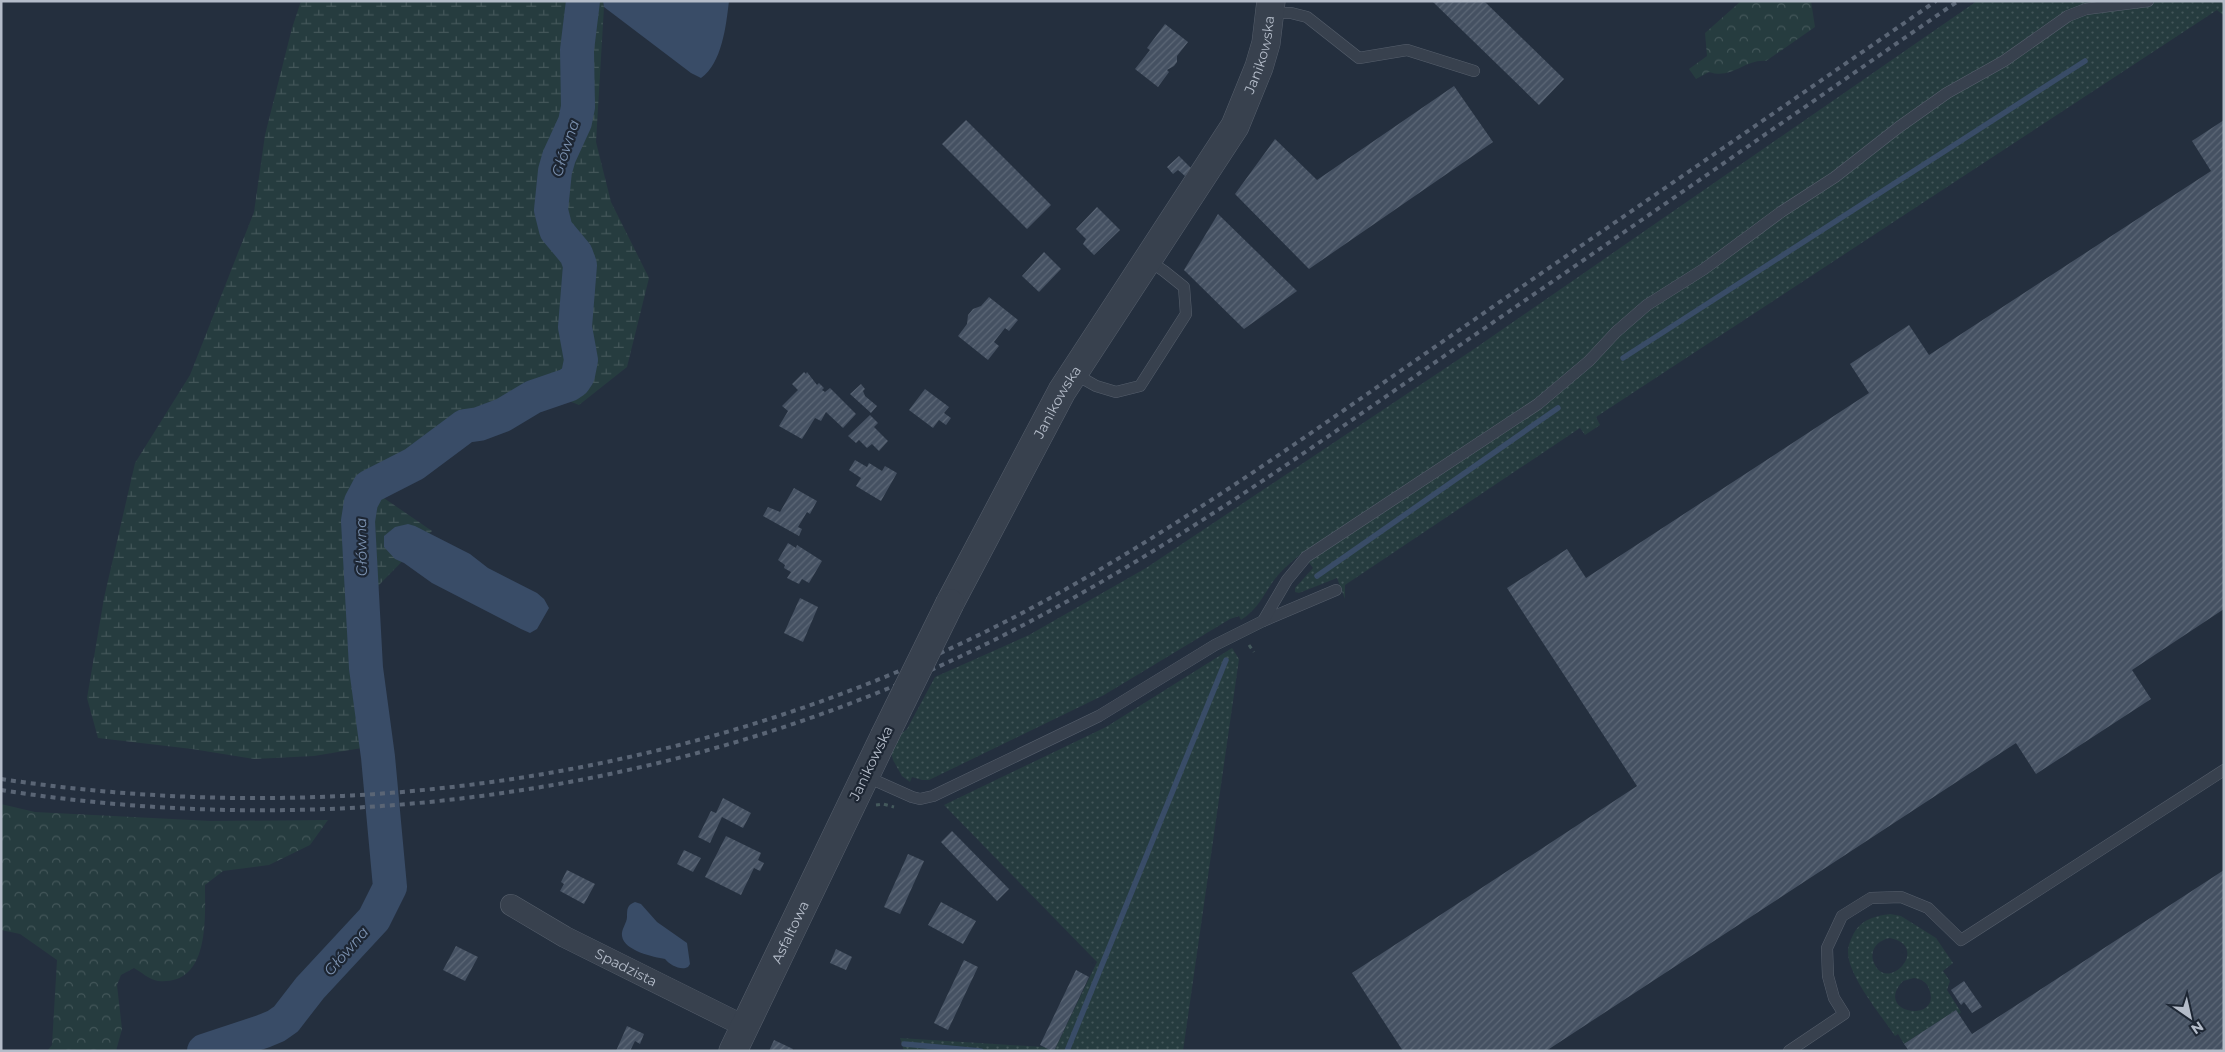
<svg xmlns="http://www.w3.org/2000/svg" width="2225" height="1052" viewBox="0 0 2225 1052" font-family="Montserrat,sans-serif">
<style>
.grass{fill:url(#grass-dots);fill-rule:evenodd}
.forest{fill:url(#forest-crowns)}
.wetland{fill:url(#wetland-marsh)}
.water{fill:#394c67}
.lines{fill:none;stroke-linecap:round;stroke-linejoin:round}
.stream{stroke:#394c67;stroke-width:5.5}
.river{stroke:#394c67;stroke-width:34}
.building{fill:url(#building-hatch)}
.service-casing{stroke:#565f6c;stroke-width:12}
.minor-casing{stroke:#565f6c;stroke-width:22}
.tertiary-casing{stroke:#565f6c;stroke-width:29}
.path{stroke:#44595c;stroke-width:3;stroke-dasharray:4 4;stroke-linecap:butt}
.service{stroke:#38414e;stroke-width:11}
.minor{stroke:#38414e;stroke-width:21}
.tertiary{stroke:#38414e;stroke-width:28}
.rail{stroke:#5a6575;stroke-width:4;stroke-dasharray:5 5;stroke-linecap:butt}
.tertiary-bridge-casing{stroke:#565f6c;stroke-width:29;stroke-linecap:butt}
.tertiary-bridge{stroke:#38414e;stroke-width:28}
.labels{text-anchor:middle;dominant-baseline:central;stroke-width:4.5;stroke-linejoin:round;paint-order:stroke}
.street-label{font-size:14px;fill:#b4bcc9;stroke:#1d2633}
.water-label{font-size:15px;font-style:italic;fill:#7c92b1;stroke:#1d2633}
</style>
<defs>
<pattern id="grass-dots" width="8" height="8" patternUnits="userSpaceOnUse" patternTransform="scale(1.25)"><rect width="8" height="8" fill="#263c3f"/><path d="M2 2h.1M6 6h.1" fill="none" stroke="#435659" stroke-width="1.8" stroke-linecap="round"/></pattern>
<pattern id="forest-crowns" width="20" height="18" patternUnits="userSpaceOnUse" patternTransform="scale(1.25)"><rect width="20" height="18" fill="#263c3f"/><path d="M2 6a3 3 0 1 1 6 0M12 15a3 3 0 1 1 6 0" fill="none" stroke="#435659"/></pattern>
<pattern id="wetland-marsh" width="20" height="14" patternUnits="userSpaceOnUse" patternTransform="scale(1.25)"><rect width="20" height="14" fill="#263c3f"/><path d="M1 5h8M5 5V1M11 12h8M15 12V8" fill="none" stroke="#435659"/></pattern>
<pattern id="building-hatch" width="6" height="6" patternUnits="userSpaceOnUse" patternTransform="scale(1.25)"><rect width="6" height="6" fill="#455162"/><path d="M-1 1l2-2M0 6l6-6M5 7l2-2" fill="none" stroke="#5d6877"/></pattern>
</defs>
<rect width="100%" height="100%" fill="#242f3e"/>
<g class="grass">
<path d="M1977,1H2224V16L2217,10L1596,417L1600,425L1585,435L1580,428L1345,585V599L1337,578L1299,593L1295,592V588L1313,568L1302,553C1294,560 1285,567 1279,574C1264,591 1262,606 1241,620L1239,616L1230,619L1104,695L929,780H922L912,777L910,782L902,776L893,760L891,752L893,740L907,729L935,677L1029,635L1146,568L1477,347Z"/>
<polygon points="1232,648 1239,659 1183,1051 1054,1051 1097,962 944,805 1106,727"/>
<path d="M1890,914L1901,916L1936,938L1953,963L1943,971L1950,981L1947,990L1961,1012L1959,1014L1956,1010L1904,1044L1898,1034L1895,1036C1881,1015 1848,976 1848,952C1848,945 1851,939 1854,933C1862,919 1876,916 1890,914ZM1890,938C1933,947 1884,997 1873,960C1870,948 1879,940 1890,938ZM1914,978C1921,979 1927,982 1929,989C1943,1024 1872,1014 1903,981Z"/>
<polygon points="900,1038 1044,1047 1052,1051 904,1051"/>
</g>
<g class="forest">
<path d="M1741,1H1811L1815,27L1766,61C1745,59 1732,80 1709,72L1696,79L1689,69L1707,56L1705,33Z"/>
<path d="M1,804L35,812L211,821L328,820L310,845L269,865L223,871L205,885C205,919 210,986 158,981C150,980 141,972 134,968L121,975L117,985L122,1029L116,1051H47L52,1045L57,960L20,934L1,930Z"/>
</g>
<polygon class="wetland" points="301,1 603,1 604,7 596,142 611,202 649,278 627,367 579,405 556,396 466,433 378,494 432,531 379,585 360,630 374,746 314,756 254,759 192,749 98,738 87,698 104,598 135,463 190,375 254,212 265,135 292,28"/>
<g class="water">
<path d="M603,1H729C726,26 722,63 701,78L691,73L604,7Z"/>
<polygon points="408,524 415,526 470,554 488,568 537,593 544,599 549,608 537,629 530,633 521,629 432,583 404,563 395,559 384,547 384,536 395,527"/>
<path d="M635,902L641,904L657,922L687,943L690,964L688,967C681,971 670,965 665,959C654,957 624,951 622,936C621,929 627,923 627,917C627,909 627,905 635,902Z"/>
</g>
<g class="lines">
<g class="stream">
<polyline points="1623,358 2085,61"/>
<polyline points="1317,576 1558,408"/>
<polyline points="904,1044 981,1051"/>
<polyline points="1067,1051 1226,660"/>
</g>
<polyline class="river" points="204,1051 264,1031 276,1026 286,1019 310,988 374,919 390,887 378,757 366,668 358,521 361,502 369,487 414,464 465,426 479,424 503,415 533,397 568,385 574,381 578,375 581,360 575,327 580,265 576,254 556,230 551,210 555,171 559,157 575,122 578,107 577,50 583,1"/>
</g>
<g class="building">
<polygon points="1432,1 1484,1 1564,79 1539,105"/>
<polygon points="1165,24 1188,42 1177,56 1177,62 1174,66 1167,70 1169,72 1158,87 1135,69 1150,50 1147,48"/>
<polygon points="1454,86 1493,142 1309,269 1235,194 1275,139 1317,180"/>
<polygon points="966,120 1051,205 1027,229 942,144"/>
<polygon points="2224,120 2224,609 2132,670 2151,699 2036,774 2016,743 1546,1051 1403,1051 1352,973 1637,786 1507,588 1567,549 1586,578 1869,393 1850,364 1909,325 1929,355 2211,171 2192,141"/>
<polygon points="1179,156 1191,168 1185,176 1178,170 1173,174 1167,167"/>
<polygon points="1097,207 1120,230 1094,255 1083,244 1086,239 1076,229"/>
<polygon points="1218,214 1297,291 1244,329 1184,270"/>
<polygon points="1044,252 1061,269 1039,292 1022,276"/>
<polygon points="989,297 1018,320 1009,331 1005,328 994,342 999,346 988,360 958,336 967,324 968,315 973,309 981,306"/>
<polygon points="804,372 806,374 807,372 817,385 819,383 824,388 822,390 825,392 830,388 856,414 843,428 826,412 821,421 815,418 802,439 779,426 788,411 782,406 798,390 792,384"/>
<polygon points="861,384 865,389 863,391 865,396 877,406 871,413 850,394"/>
<polygon points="925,389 949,407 944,413 951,418 946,425 939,420 933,428 909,410"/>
<polygon points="870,415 878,423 874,427 888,441 879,451 872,444 867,448 859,440 856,443 848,436"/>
<polygon points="855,460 867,467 869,463 882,471 885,466 897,473 881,501 856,486 861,478 849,470"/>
<polygon points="794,488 817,501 810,514 807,512 798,527 802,529 799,536 763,516 768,507 780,512"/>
<polygon points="788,543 796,548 797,545 822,561 809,583 802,579 799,584 787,578 791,572 784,568 785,565 778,560"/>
<polygon points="800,598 818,607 803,642 784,633"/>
<polygon points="723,798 751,813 743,828 722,817 710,843 698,837 711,811 716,813"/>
<polygon points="952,831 1009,889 997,901 941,842"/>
<polygon points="726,836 761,853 758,860 764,863 760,871 754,868 741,895 705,877"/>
<polygon points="684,850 701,858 693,872 677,864"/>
<polygon points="908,854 924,861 900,914 884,907"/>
<polygon points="567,870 595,884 584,904 560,891 564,884 561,882"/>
<polygon points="2224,870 2224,1051 1909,1051 1904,1044 1956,1010 1972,1034"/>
<polygon points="941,902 976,921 963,944 928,925"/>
<polygon points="456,946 478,957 465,981 443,970"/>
<polygon points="836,949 852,957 846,970 830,963"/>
<polygon points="964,960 978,967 948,1030 934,1023"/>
<polygon points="1076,970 1089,977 1054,1051 1052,1051 1040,1045"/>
<polygon points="1964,981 1982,1007 1972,1013 1964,1002 1961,1005 1951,990"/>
<polygon points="627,1026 644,1034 640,1044 635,1041 630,1051 616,1051"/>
<polygon points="774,1040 793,1049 792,1051 769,1051"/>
</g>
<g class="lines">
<g class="service-casing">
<g id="service">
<polyline points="1271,13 1291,13 1307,17 1359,58 1407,50 1474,71"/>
<polyline points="1073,373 1096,386 1116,392 1140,386 1186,314 1184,287 1164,271 1146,259"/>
<polyline points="1263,621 1336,590"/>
<polyline points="865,776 912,797 920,799 933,796 1099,716 1215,645 1263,621 1287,580 1306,557 1538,404 1589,361 1616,332 1647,305 1704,269 1781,212 1835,177 1899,127 1947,93 2004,61 2068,16 2086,9 2148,1"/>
<polyline points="1789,1051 1844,1014 1834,998 1828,976 1827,948 1842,916 1871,898 1901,897 1928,908 1961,940 2224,770"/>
</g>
</g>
<g class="minor-casing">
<g id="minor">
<path id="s1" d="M511,905L565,937L744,1026"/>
</g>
</g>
<g class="tertiary-casing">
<g id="tertiary">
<path id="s2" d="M950,603L1062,391L1235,126L1259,67L1266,43L1271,1"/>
<path id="s3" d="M733,1051L884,737"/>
</g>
</g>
<g class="path">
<polyline points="1249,645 1254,652"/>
<polyline points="876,805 883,804 894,807"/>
</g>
<use href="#service" class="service"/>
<use href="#minor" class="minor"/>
<use href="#tertiary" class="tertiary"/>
<g class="rail">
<path d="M1,779C354,832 724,775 1039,604C1184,525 1319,427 1455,333C1615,222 1776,112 1936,1"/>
<path d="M1,790C331,842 682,794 982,646C1153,562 1307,451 1463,343C1628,230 1793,115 1958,1"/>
</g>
<g class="tertiary-bridge-casing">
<polyline id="tertiary-bridge" points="884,737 950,603"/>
</g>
<use href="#tertiary-bridge" class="tertiary-bridge"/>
</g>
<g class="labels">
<g class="street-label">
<text stroke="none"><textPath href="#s2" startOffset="632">Janikowska</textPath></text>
<text stroke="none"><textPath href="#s2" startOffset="228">Janikowska</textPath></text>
<text transform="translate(871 763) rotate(-64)">Janikowska</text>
<text stroke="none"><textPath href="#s3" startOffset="132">Asfaltowa</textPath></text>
<text stroke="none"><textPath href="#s1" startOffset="131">Spadzista</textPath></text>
</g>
<g class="water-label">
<text transform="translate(565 148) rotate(-72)">Główna</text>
<text transform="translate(361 547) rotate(-91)">Główna</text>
<text transform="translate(346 951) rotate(-49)">Główna</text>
</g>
</g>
<rect width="2225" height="1052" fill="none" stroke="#b4bcc9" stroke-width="5"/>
<g transform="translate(2190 1017) rotate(146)" stroke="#1d2633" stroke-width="4" paint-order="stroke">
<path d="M0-4L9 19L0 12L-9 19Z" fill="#b4bcc9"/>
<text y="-8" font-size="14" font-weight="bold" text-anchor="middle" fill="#b4bcc9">N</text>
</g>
</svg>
